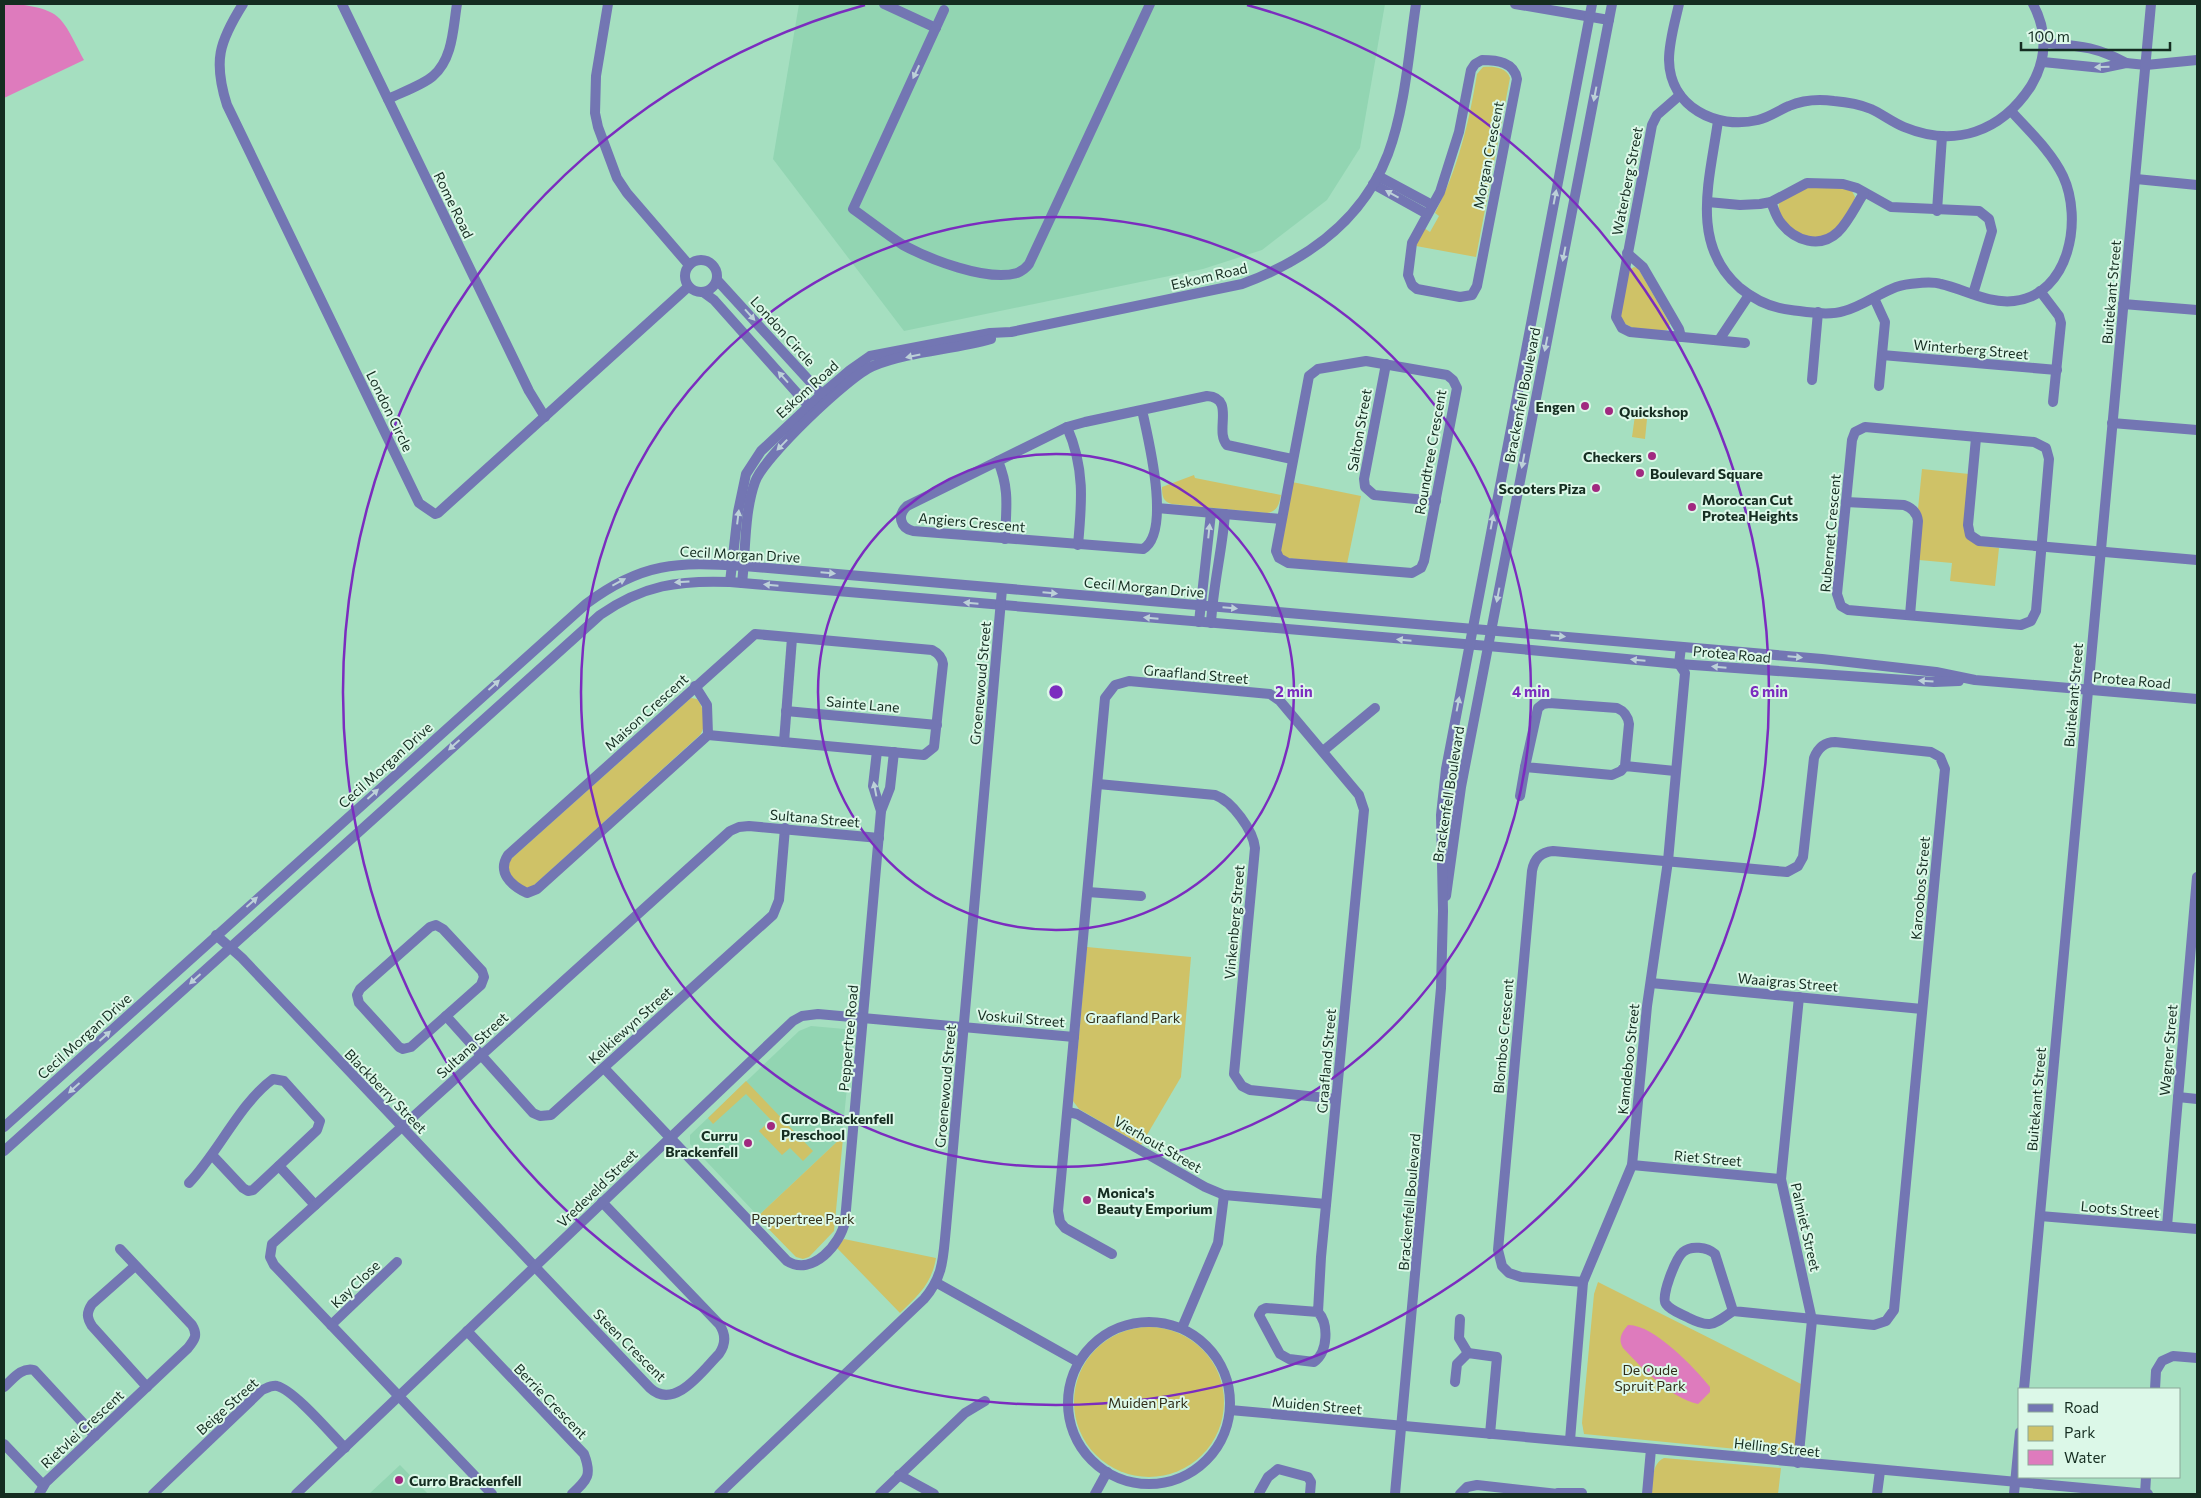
<svg xmlns="http://www.w3.org/2000/svg" width="2201" height="1498" viewBox="0 0 2201 1498" font-family="Commissioner,sans-serif">
<style>
.built{fill:#92d5b2}
.green{fill:#cfc267}
.water{fill:#de7bbd}
.lines{fill:none;stroke-linecap:round;stroke-linejoin:round}
.minor{stroke:#7376b3;stroke-width:10}
.oneway{fill:#bcd1d8}
.ring{fill:none;stroke:#7b2cbf;stroke-width:2.5}
.poi-dot{fill:#a12980;stroke:#dcf8e8;stroke-width:2}
.labels{text-anchor:middle;dominant-baseline:central;stroke-width:4;stroke-linejoin:round;paint-order:stroke}
.street-label{font-size:14px;fill:#152d21;stroke:#dcf8e8}
.poi-label{font-size:14px;font-weight:bold;fill:#152d21;stroke:#dcf8e8;text-anchor:start}
.park-label{font-size:14px;fill:#302d18;stroke:#dcf8e8}
.centre{fill:#7b2cbf;stroke:#dcf8e8;stroke-width:2.5}
.ring-label{font-size:15px;text-anchor:middle;font-weight:bold;fill:#7b2cbf;stroke:#dcf8e8;stroke-width:4;stroke-linejoin:round;paint-order:stroke}
</style>
<rect width="100%" height="100%" fill="#a5dfc0"/>
<g class="built">
<polygon points="799,4 1385,4 1360,148 1327,200 1262,250 1203,269 904,331 773,159"/>
<polygon points="811,1026 845,1029 852,1038 842,1137 758,1216 690,1144 690,1135 799,1031"/>
<polygon points="400,1465 428,1494 369,1494"/>
</g>
<g class="green">
<path d="M1483,67C1492,66 1507,67 1510,78L1476,257L1416,246L1424,228L1430,232L1439,216L1435,213C1458,169 1469,122 1477,74Z"/>
<path d="M1807,187L1841,188L1852,191L1855,197C1851,212 1836,234 1819,237C1802,240 1776,221 1779,203Z"/>
<path d="M1634,267L1638,268L1670,324L1667,330C1653,333 1630,331 1620,319L1629,270Z"/>
<polygon points="1636,408 1648,409 1645,439 1632,437"/>
<polygon points="1922,469 1969,474 1964,526 1981,546 1999,548 1995,586 1950,581 1952,563 1919,560 1918,509"/>
<path d="M1194,475L1195,478L1281,495C1279,504 1278,511 1267,513L1172,504C1163,502 1162,496 1162,487Z"/>
<polygon points="1292,482 1361,496 1347,564 1287,558 1282,555 1280,547"/>
<path d="M691,698L697,699C705,709 707,725 700,735L533,886L529,888L522,887C513,878 504,871 511,859Z"/>
<polygon points="1087,947 1191,957 1181,1077 1141,1145 1079,1109 1073,1101"/>
<polygon points="746,1081 813,1151 803,1161 790,1148 782,1155 759,1131 771,1120 746,1094 713,1124 708,1118"/>
<polygon points="842,1137 843,1138 834,1231 809,1257 803,1259 796,1257 757,1217"/>
<path d="M844,1239L936,1258C932,1283 918,1296 900,1313L837,1248Z"/>
<polygon points="1598,1282 1801,1384 1795,1449 1788,1454 1584,1434 1582,1423 1594,1294"/>
<circle cx="1149" cy="1402" r="75"/>
<path d="M1664,1458L1781,1468L1778,1494H1652C1653,1482 1651,1464 1664,1458Z"/>
</g>
<g class="water">
<path d="M4,4C20,4 48,6 60,19C70,30 77,48 84,60L4,98Z"/>
<path d="M1628,1325C1653,1324 1695,1368 1710,1387V1392L1698,1404C1669,1397 1643,1369 1623,1348C1618,1339 1621,1333 1628,1325Z"/>
</g>
<g class="lines">
<g class="minor">
<path d="M243,4C219,42 213,61 227,105L419,503L435,514L438,513L688,287"/>
<polyline points="342,4 529,391 545,417"/>
<polyline points="608,4 596,76 595,113 598,127 617,178 627,193 689,265"/>
<polyline points="884,4 936,28"/>
<polyline points="1515,4 1609,20"/>
<path d="M1679,4C1675,22 1669,41 1669,60C1670,107 1716,130 1758,120C1770,117 1779,110 1789,106C1803,100 1819,99 1834,101C1846,102 1859,104 1871,109C1882,114 1892,122 1904,127C1955,148 2001,132 2031,86C2047,59 2048,32 2033,4"/>
<path d="M944,10L853,209C870,221 886,234 903,245C929,259 987,282 1017,273C1022,271 1026,268 1029,264L1150,4"/>
<path d="M2045,43C2079,46 2095,46 2126,63"/>
<path d="M1482,60C1497,60 1514,62 1517,79L1477,286L1472,295L1460,297L1417,289L1412,285L1408,275L1412,243L1440,192L1459,132L1471,70L1475,64Z"/>
<polyline points="2043,62 2102,68 2126,63 2146,65 2197,60"/>
<polyline points="1680,95 1657,115 1652,125 1616,317 1622,328 1630,332 1745,343"/>
<path d="M388,99C400,93 423,85 433,76C453,59 453,28 457,4"/>
<path d="M1718,121C1710,179 1689,244 1740,288C1756,301 1772,308 1791,310C1808,312 1828,316 1844,311C1867,305 1887,286 1910,284C1920,283 1931,281 1941,284C1964,289 1988,304 2014,301C2070,295 2083,219 2063,176C2051,151 2029,131 2011,111"/>
<polyline points="1378,176 1432,205"/>
<polyline points="2136,179 2197,185"/>
<polyline points="1373,184 1427,214"/>
<polyline points="1708,202 1740,205 1760,204 1771,202 1807,183 1843,184 1857,188 1891,207 1979,211 1989,219 1992,231 1973,294"/>
<path d="M1771,202C1774,209 1776,217 1781,223C1795,241 1820,249 1838,232C1849,221 1856,205 1864,193"/>
<polyline points="1937,211 1942,136"/>
<polyline points="1627,253 1643,267 1679,329 1681,337"/>
<circle cx="701" cy="276" r="16"/>
<polyline points="717,280 826,399"/>
<polyline points="2040,291 2059,316 2061,323 2053,402"/>
<polyline points="703,292 714,300 813,411"/>
<polyline points="1874,298 1885,322 1879,386"/>
<polyline points="2123,304 2197,310"/>
<polyline points="1719,340 1749,295"/>
<polyline points="1882,355 2057,370"/>
<polygon points="1366,361 1447,375 1453,380 1457,388 1424,561 1421,568 1412,573 1288,563 1279,558 1276,551 1309,376 1318,369"/>
<polyline points="1386,364 1364,479 1365,487 1374,495 1436,501"/>
<polyline points="1812,380 1818,312"/>
<path d="M1142,410C1148,438 1172,533 1143,549L913,531C900,528 897,515 907,506L1067,427L1085,422L1207,396C1236,398 1214,431 1227,445L1292,459"/>
<polyline points="2112,423 2197,430"/>
<path d="M1067,427C1085,468 1082,502 1078,545"/>
<polygon points="1865,427 2034,442 2046,448 2049,459 2036,611 2031,621 2021,625 1848,610 1841,606 1837,594 1852,440 1855,432"/>
<polyline points="1976,438 1968,525 1970,535 1979,541 2197,560"/>
<path d="M998,461C1010,490 1006,509 1005,539"/>
<path d="M1846,502L1904,505C1913,508 1917,513 1918,521L1910,615"/>
<polyline points="1157,508 1281,519"/>
<path d="M730,582L738,512L746,474L761,451L822,394L850,370L870,356L990,333L1011,332L1242,284C1307,260 1363,220 1388,154C1405,109 1409,51 1416,4"/>
<path d="M742,583C746,550 744,513 755,482C763,458 850,375 873,366C910,351 953,350 991,339"/>
<polyline points="1199,622 1211,513"/>
<path d="M1211,623C1213,586 1222,551 1225,514"/>
<path d="M755,634L932,650C938,653 942,657 943,664L934,747L924,755L708,735L537,889L527,893C510,885 497,872 508,855Z"/>
<polyline points="695,686 707,705 708,735"/>
<polyline points="786,711 937,725"/>
<polyline points="784,742 792,638"/>
<polyline points="877,751 873,786 881,811"/>
<polyline points="1323,751 1375,708"/>
<path d="M1625,766L1629,724C1628,716 1624,711 1617,708L1549,703L1543,704L1538,708L1525,767L1612,775L1621,771L1625,766L1675,771"/>
<path d="M1098,784L1215,795C1232,801 1253,830 1255,848L1234,1074L1242,1086L1250,1090L1336,1099"/>
<polyline points="1520,796 1525,767"/>
<polyline points="1088,892 1141,896"/>
<polyline points="1446,896 1461,787 1612,4"/>
<polygon points="436,925 443,929 482,971 484,977 481,985 411,1047 403,1049 399,1047 359,1003 357,995 360,989 430,927"/>
<path d="M216,935L242,958L650,1388C675,1411 703,1370 719,1354C726,1344 726,1334 719,1324L602,1202"/>
<polyline points="1651,983 1922,1009"/>
<polyline points="446,1016 533,1113 540,1116 551,1115 773,915 779,900 785,828"/>
<path d="M604,1068L787,1261C812,1277 841,1244 845,1221L881,811L890,788L894,752"/>
<polyline points="2178,1097 2197,1099"/>
<polyline points="1068,1112 1077,1114 1205,1187 1224,1195 1326,1204"/>
<path d="M4,1127L586,604C642,562 677,562 744,566L1822,659L1936,672L1975,680L2197,699"/>
<path d="M4,1151L600,615C643,585 679,580 730,582L1488,646L1679,664L1934,682L1959,681"/>
<polyline points="1632,1165 1781,1179"/>
<polyline points="279,1166 315,1205"/>
<path d="M189,1183C218,1153 240,1103 273,1079L284,1081L320,1121L317,1130L253,1190L248,1191L243,1188L212,1155"/>
<polyline points="2040,1216 2197,1229"/>
<polyline points="2167,1226 2197,877"/>
<path d="M1112,1254L1065,1228L1060,1222L1058,1211L1105,698L1115,685L1129,681L1270,694L1280,701L1359,795L1364,810L1321,1257L1318,1312L1266,1308L1262,1310L1259,1315L1280,1354L1289,1359L1314,1362C1328,1352 1329,1324 1318,1312"/>
<path d="M135,1266L92,1304C86,1313 87,1318 92,1326L147,1387"/>
<path d="M1583,1282L1521,1277L1509,1273L1502,1266L1498,1250L1532,871C1534,859 1541,852 1553,851L1787,872L1798,866L1803,857L1814,758C1818,748 1824,742 1835,742L1931,752L1940,757L1945,769L1894,1310L1886,1321L1874,1325L1733,1311C1714,1324 1711,1329 1689,1318C1682,1314 1671,1311 1666,1304C1660,1297 1676,1258 1683,1252C1691,1245 1707,1247 1715,1254L1733,1311"/>
<polyline points="937,1283 1078,1362"/>
<polyline points="1460,1319 1459,1338 1468,1353"/>
<circle cx="1149" cy="1403" r="81"/>
<polyline points="331,1325 397,1262"/>
<polyline points="1182,1328 1218,1243 1224,1195"/>
<path d="M467,1331L584,1454C592,1475 588,1479 572,1494"/>
<polyline points="1455,1382 1457,1364 1468,1353 1497,1357 1490,1434"/>
<path d="M4,1387C13,1379 21,1367 34,1370L95,1436"/>
<polyline points="2024,1389 2151,4"/>
<polyline points="2155,1389 2156,1371 2162,1361 2173,1356 2197,1358"/>
<polyline points="1230,1410 2148,1494"/>
<polyline points="1570,1440 1583,1282 1632,1165 1647,1006 1668,861 1685,673 1679,664 1681,647"/>
<polyline points="4,1444 43,1485"/>
<polyline points="1798,1463 1812,1320 1781,1179 1799,997"/>
<polyline points="899,1475 934,1494"/>
<polyline points="1259,1493 1268,1477 1278,1469 1308,1477 1311,1482 1310,1494"/>
<polyline points="1558,1493 1582,1493"/>
<path d="M39,1494L46,1482L188,1348C195,1339 198,1335 192,1325L120,1249"/>
<path d="M153,1494L262,1390C267,1388 272,1385 277,1386C294,1390 331,1434 345,1448"/>
<polyline points="296,1494 793,1021 802,1016 818,1014 1074,1037"/>
<polyline points="492,1494 274,1265 270,1257 272,1244 730,831 739,827 749,826 879,838"/>
<path d="M719,1494L924,1299C944,1276 943,1257 946,1228L1002,589"/>
<polyline points="880,1494 965,1413 985,1401"/>
<polyline points="1095,1494 1107,1472"/>
<polyline points="1395,1494 1441,988 1443,911 1441,815 1446,769 1592,4"/>
<polyline points="1460,1494 1467,1487 1477,1485 1558,1494"/>
<polyline points="1647,1494 1651,1449"/>
<polyline points="1877,1494 1880,1471"/>
<polyline points="2014,1494 2020,1432"/>
<polyline points="2145,1494 2146,1477"/>
</g>
</g>
<defs><path id="oneway-solid" d="M-6-.8H1V-3.2L6.5 0L1 3.2V.8H-6Z" transform="scale(1.25)"/></defs>
<g class="oneway">
<use href="#oneway-solid" transform="translate(2102 67) rotate(179)"/>
<use href="#oneway-solid" transform="translate(916 72) rotate(115)"/>
<use href="#oneway-solid" transform="translate(1595 94) rotate(101)"/>
<use href="#oneway-solid" transform="translate(1392 194) rotate(-151)"/>
<use href="#oneway-solid" transform="translate(1555 197) rotate(-79)"/>
<use href="#oneway-solid" transform="translate(1564 254) rotate(101)"/>
<use href="#oneway-solid" transform="translate(750 315) rotate(48)"/>
<use href="#oneway-solid" transform="translate(1546 344) rotate(101)"/>
<use href="#oneway-solid" transform="translate(913 356) rotate(168)"/>
<use href="#oneway-solid" transform="translate(783 377) rotate(-132)"/>
<use href="#oneway-solid" transform="translate(782 445) rotate(134)"/>
<use href="#oneway-solid" transform="translate(1523 461) rotate(101)"/>
<use href="#oneway-solid" transform="translate(738 517) rotate(-83)"/>
<use href="#oneway-solid" transform="translate(1492 522) rotate(-79)"/>
<use href="#oneway-solid" transform="translate(1209 531) rotate(-84)"/>
<use href="#oneway-solid" transform="translate(828 573) rotate(5)"/>
<use href="#oneway-solid" transform="translate(619 582) rotate(-28)"/>
<use href="#oneway-solid" transform="translate(682 582) rotate(176)"/>
<use href="#oneway-solid" transform="translate(771 585) rotate(-175)"/>
<use href="#oneway-solid" transform="translate(1050 593) rotate(5)"/>
<use href="#oneway-solid" transform="translate(1498 595) rotate(101)"/>
<use href="#oneway-solid" transform="translate(971 603) rotate(-175)"/>
<use href="#oneway-solid" transform="translate(1230 608) rotate(5)"/>
<use href="#oneway-solid" transform="translate(1151 618) rotate(-175)"/>
<use href="#oneway-solid" transform="translate(1558 636) rotate(5)"/>
<use href="#oneway-solid" transform="translate(1404 640) rotate(-175)"/>
<use href="#oneway-solid" transform="translate(1795 657) rotate(5)"/>
<use href="#oneway-solid" transform="translate(1638 660) rotate(-175)"/>
<use href="#oneway-solid" transform="translate(1719 667) rotate(-175)"/>
<use href="#oneway-solid" transform="translate(1926 681) rotate(-177)"/>
<use href="#oneway-solid" transform="translate(494 685) rotate(-42)"/>
<use href="#oneway-solid" transform="translate(1458 704) rotate(-79)"/>
<use href="#oneway-solid" transform="translate(454 745) rotate(138)"/>
<use href="#oneway-solid" transform="translate(875 789) rotate(-101)"/>
<use href="#oneway-solid" transform="translate(373 794) rotate(-42)"/>
<use href="#oneway-solid" transform="translate(252 902) rotate(-42)"/>
<use href="#oneway-solid" transform="translate(195 979) rotate(138)"/>
<use href="#oneway-solid" transform="translate(105 1036) rotate(-42)"/>
<use href="#oneway-solid" transform="translate(74 1088) rotate(138)"/>
</g>
<g class="ring">
<circle cx="1056" cy="692" r="238"/>
<circle cx="1056" cy="692" r="475"/>
<path d="M1247 5A713 713 0 1 1 865 5"/>
</g>
<g class="poi-dot">
<circle cx="1585" cy="406" r="5"/>
<circle cx="1609" cy="411" r="5"/>
<circle cx="1652" cy="456" r="5"/>
<circle cx="1640" cy="473" r="5"/>
<circle cx="1596" cy="488" r="5"/>
<circle cx="1692" cy="507" r="5"/>
<circle cx="771" cy="1126" r="5"/>
<circle cx="748" cy="1143" r="5"/>
<circle cx="1087" cy="1200" r="5"/>
<circle cx="399" cy="1480" r="5"/>
</g>
<g class="labels">
<g class="street-label">
<text transform="translate(1488 155) rotate(-79)">Morgan Crescent</text>
<text transform="translate(1627 181) rotate(-79)">Waterberg Street</text>
<text transform="translate(454 205) rotate(64)">Rome Road</text>
<text transform="translate(1209 276) rotate(-13)">Eskom Road</text>
<text transform="translate(2111 292) rotate(-85)">Buitekant Street</text>
<text transform="translate(783 331) rotate(48)">London Circle</text>
<text transform="translate(1971 349) rotate(5)">Winterberg Street</text>
<text transform="translate(807 389) rotate(-42)">Eskom Road</text>
<text transform="translate(1522 395) rotate(-79)">Brackenfell Boulevard</text>
<text transform="translate(390 411) rotate(64)">London Circle</text>
<text transform="translate(1359 430) rotate(-80)">Salton Street</text>
<text transform="translate(1430 452) rotate(-80)">Roundtree Crescent</text>
<text transform="translate(972 522) rotate(5)">Angiers Crescent</text>
<text transform="translate(1830 533) rotate(-85)">Rubernet Crescent</text>
<text transform="translate(740 554) rotate(3)">Cecil Morgan Drive</text>
<text transform="translate(1144 587) rotate(5)">Cecil Morgan Drive</text>
<text transform="translate(1732 654) rotate(5)">Protea Road</text>
<text transform="translate(1196 674) rotate(5)">Graafland Street</text>
<text transform="translate(2132 680) rotate(5)">Protea Road</text>
<text transform="translate(980 683) rotate(-85)">Groenewoud Street</text>
<text transform="translate(2073 695) rotate(-85)">Buitekant Street</text>
<text transform="translate(863 704) rotate(5)">Sainte Lane</text>
<text transform="translate(646 712) rotate(-42)">Maison Crescent</text>
<text transform="translate(385 765) rotate(-42)">Cecil Morgan Drive</text>
<text transform="translate(1448 794) rotate(-81)">Brackenfell Boulevard</text>
<text transform="translate(815 818) rotate(5)">Sultana Street</text>
<text transform="translate(1920 888) rotate(-85)">Karoobos Street</text>
<text transform="translate(1234 922) rotate(-85)">Vinkenberg Street</text>
<text transform="translate(1788 982) rotate(5)">Waaigras Street</text>
<text transform="translate(1021 1018) rotate(5)">Voskuil Street</text>
<text transform="translate(630 1025) rotate(-42)">Kelkiewyn Street</text>
<text transform="translate(84 1036) rotate(-42)">Cecil Morgan Drive</text>
<text transform="translate(1503 1036) rotate(-85)">Blombos Crescent</text>
<text transform="translate(848 1038) rotate(-85)">Peppertree Road</text>
<text transform="translate(472 1045) rotate(-42)">Sultana Street</text>
<text transform="translate(2168 1050) rotate(-85)">Wagner Street</text>
<text transform="translate(1628 1059) rotate(-84)">Kamdeboo Street</text>
<text transform="translate(1326 1061) rotate(-85)">Graafland Street</text>
<text transform="translate(945 1086) rotate(-85)">Groenewoud Street</text>
<text transform="translate(386 1091) rotate(46)">Blackberry Street</text>
<text transform="translate(2036 1099) rotate(-85)">Buitekant Street</text>
<text transform="translate(1158 1144) rotate(30)">Vierhout Street</text>
<text transform="translate(1708 1158) rotate(5)">Riet Street</text>
<text transform="translate(597 1188) rotate(-44)">Vredeveld Street</text>
<text transform="translate(1409 1202) rotate(-85)">Brackenfell Boulevard</text>
<text transform="translate(2120 1209) rotate(5)">Loots Street</text>
<text transform="translate(1806 1227) rotate(77)">Palmiet Street</text>
<text transform="translate(355 1284) rotate(-44)">Kay Close</text>
<text transform="translate(630 1345) rotate(45)">Steen Crescent</text>
<text transform="translate(551 1401) rotate(46)">Berrie Crescent</text>
<text transform="translate(1317 1405) rotate(5)">Muiden Street</text>
<text transform="translate(227 1406) rotate(-42)">Beige Street</text>
<text transform="translate(82 1429) rotate(-43)">Rietvlei Crescent</text>
<text transform="translate(1777 1447) rotate(6)">Helling Street</text>
</g>
<g class="poi-label">
<text x="1575" y="406" text-anchor="end">Engen</text>
<text x="1619" y="411">Quickshop</text>
<text x="1642" y="456" text-anchor="end">Checkers</text>
<text x="1650" y="473">Boulevard Square</text>
<text x="1586" y="488" text-anchor="end">Scooters Piza</text>
<text x="1702" y="499">Moroccan Cut<tspan x="1702" dy="16">Protea Heights</tspan></text>
<text x="781" y="1118">Curro Brackenfell<tspan x="781" dy="16">Preschool</tspan></text>
<text x="738" y="1135" text-anchor="end">Curru<tspan x="738" dy="16">Brackenfell</tspan></text>
<text x="1097" y="1192">Monica's<tspan x="1097" dy="16">Beauty Emporium</tspan></text>
<text x="409" y="1480">Curro Brackenfell</text>
</g>
<g class="park-label">
<text x="1133" y="1017">Graafland Park</text>
<text x="803" y="1218">Peppertree Park</text>
<text x="1650" y="1369">De Oude<tspan x="1650" dy="16">Spruit Park</tspan></text>
<text x="1148" y="1402">Muiden Park</text>
</g>
</g>
<circle cx="1056" cy="692" r="8" class="centre"/>
<g class="ring-label">
<text x="1294" y="697">2 min</text>
<text x="1531" y="697">4 min</text>
<text x="1769" y="697">6 min</text>
</g>
<rect width="2201" height="1498" fill="none" stroke="#152d21" stroke-width="10"/>
<rect x="2018" y="1388" width="162" height="90" fill="#dcf8e8" stroke="#8ca798"/>
<rect x="2028" y="1404" width="25" height="8" fill="#7376b3" stroke="#8ca798"/>
<text x="2064" y="1413" font-size="15" fill="#152d21">Road</text>
<rect x="2028" y="1426" width="25" height="15" fill="#cfc267" stroke="#8ca798"/>
<text x="2064" y="1438" font-size="15" fill="#152d21">Park</text>
<rect x="2028" y="1450" width="25" height="15" fill="#de7bbd" stroke="#8ca798"/>
<text x="2064" y="1463" font-size="15" fill="#152d21">Water</text>
<path d="M2021 42v8h149v-8" fill="none" stroke="#152d21" stroke-width="2.5"/>
<text x="2028" y="42" font-size="15" fill="#152d21" stroke="#dcf8e8" stroke-width="4" paint-order="stroke">100 m</text>
</svg>
